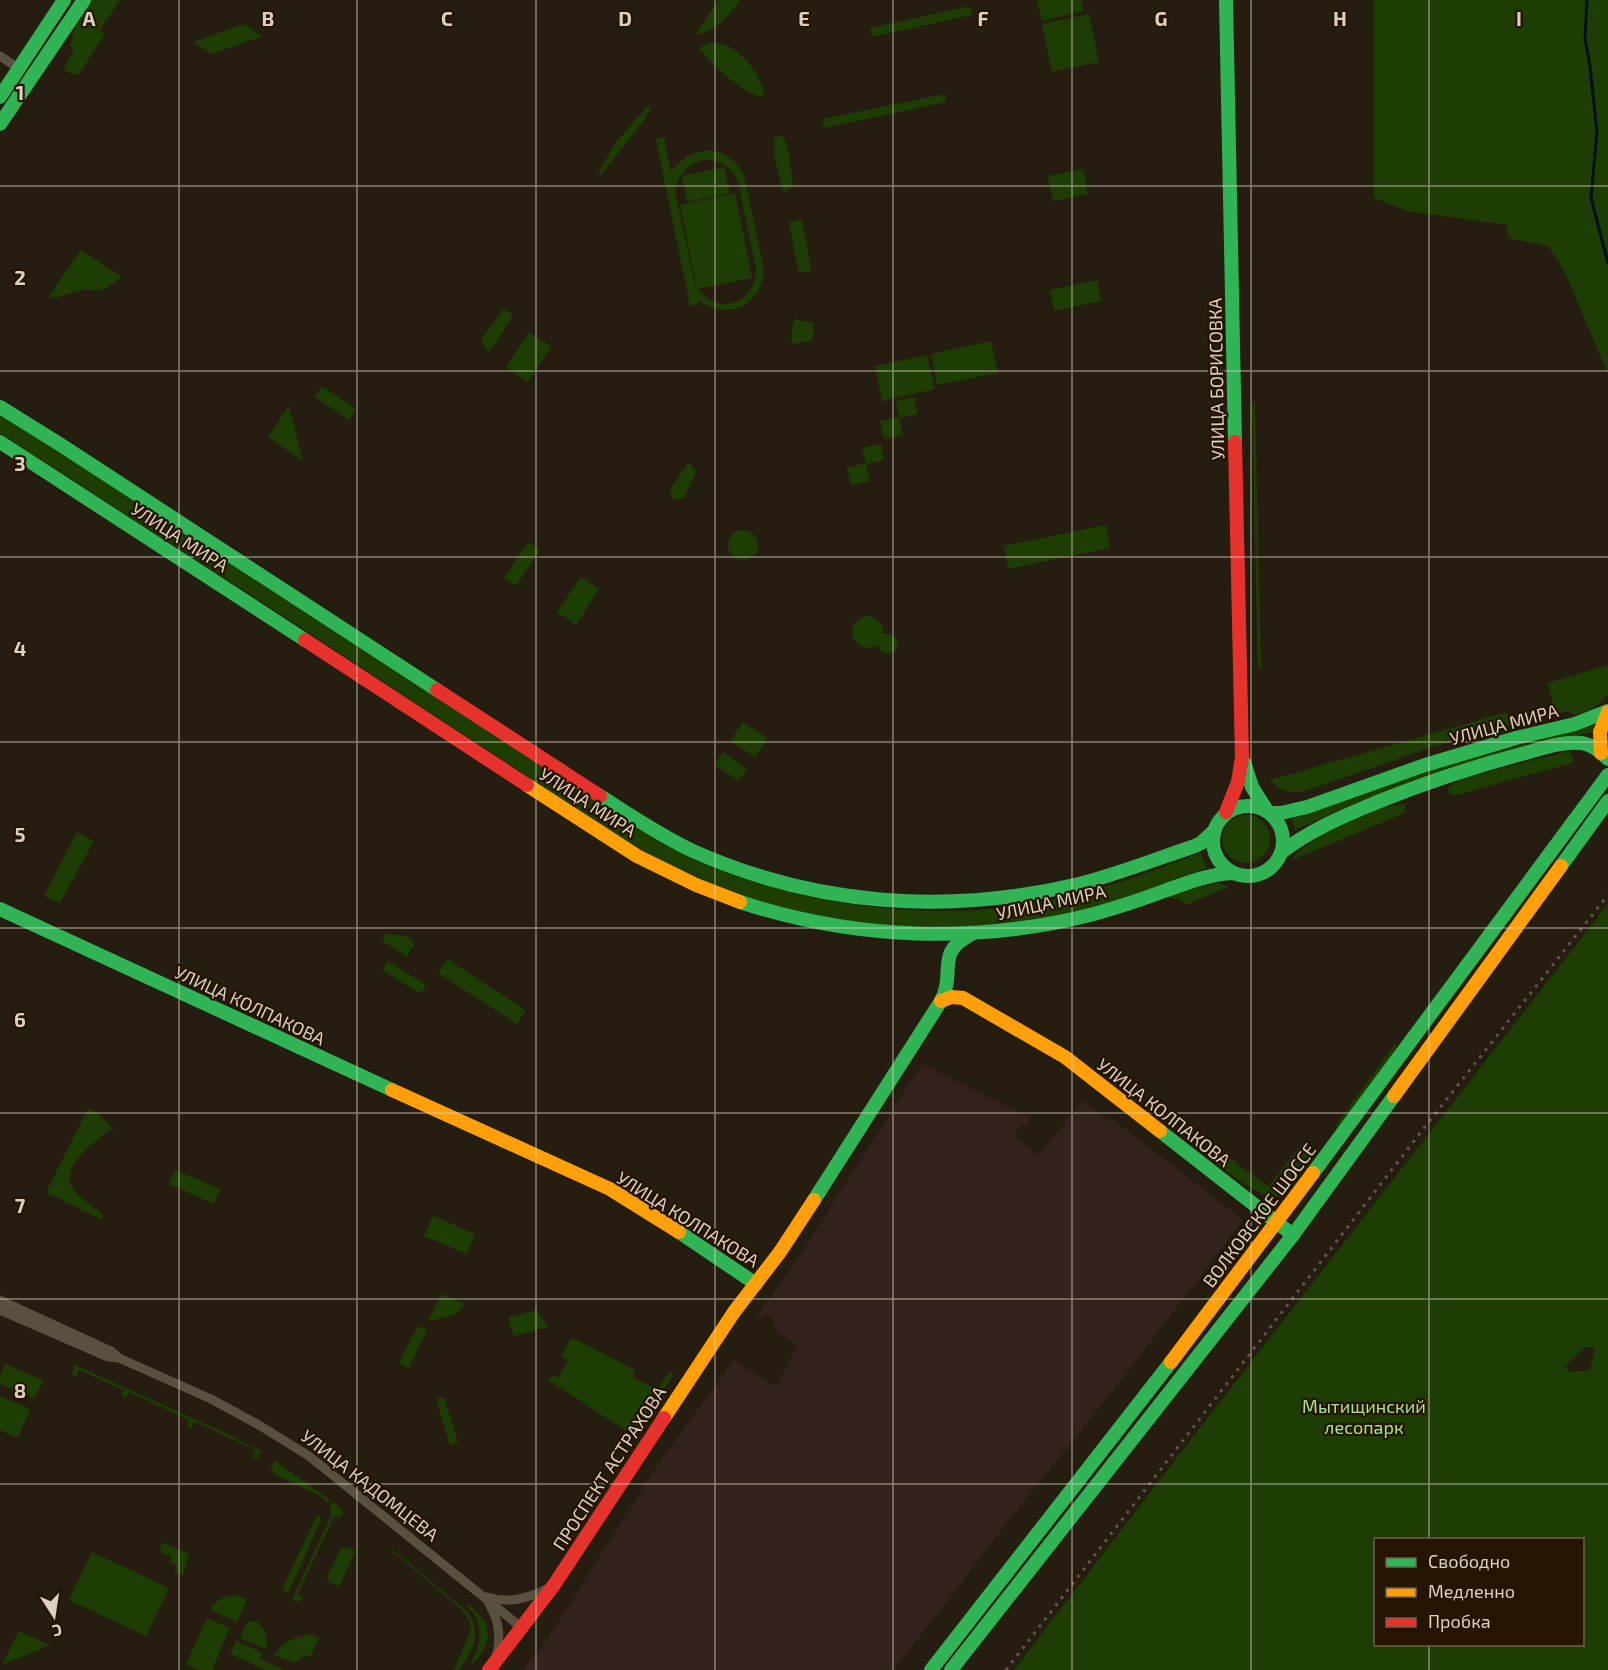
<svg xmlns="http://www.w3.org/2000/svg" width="1608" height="1670" viewBox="0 0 1608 1670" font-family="'Exo 2',sans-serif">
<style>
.industrial{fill:#34231d}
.green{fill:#1d3d04;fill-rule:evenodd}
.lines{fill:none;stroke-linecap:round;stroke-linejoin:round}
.stream{stroke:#030f1a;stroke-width:3}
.street{stroke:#5a5040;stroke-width:9}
.fast{stroke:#30b455;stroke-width:14}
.slow{stroke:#ff9f0a;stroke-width:14}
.jam{stroke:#e5322d;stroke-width:14}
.rail{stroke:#5f574c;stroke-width:3;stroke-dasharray:3 6;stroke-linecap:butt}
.grid{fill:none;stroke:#dcd0c3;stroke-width:1.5;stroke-opacity:0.55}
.labels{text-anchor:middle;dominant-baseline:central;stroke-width:4.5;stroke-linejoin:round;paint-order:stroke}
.street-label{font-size:18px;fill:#dcd0c3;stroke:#251401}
.park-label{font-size:18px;fill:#a6e48a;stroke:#251401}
.grid-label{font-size:20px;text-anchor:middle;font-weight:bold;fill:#dcd0c3;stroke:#251401;stroke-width:4.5;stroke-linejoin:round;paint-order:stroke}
</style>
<rect width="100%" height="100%" fill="#261d11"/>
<polygon class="industrial" points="922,1064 1030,1118 1026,1126 1021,1124 1014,1136 1039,1155 1082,1101 1108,1121 1111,1118 1243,1220 1126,1374 1005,1525 950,1598 893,1670 523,1670 545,1643 659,1463 734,1360 776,1387 798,1345 776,1332 773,1319 765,1314 762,1319 757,1316 798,1258"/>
<g class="green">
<polygon points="91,0 120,0 100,30 105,34 79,74 74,75 65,70 64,67 74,50 70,45 77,21"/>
<path d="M719,0H740C729,16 717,30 697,35L699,28Z"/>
<polygon points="1037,0 1081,0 1084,11 1042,21"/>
<polygon points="1374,0 1608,0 1608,374 1564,270 1548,246 1508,238 1507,225 1407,211 1374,198"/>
<polygon points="970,6 972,15 872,37 870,28"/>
<polygon points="1089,14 1099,62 1052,72 1042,24"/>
<polygon points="244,24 262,36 212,54 193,42"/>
<path d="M709,43C736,40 761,73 765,97C749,99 708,62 699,48Z"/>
<polygon points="945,94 946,102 824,128 822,119"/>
<polygon points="648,106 651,109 642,123 601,175 598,173 616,142"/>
<path d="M782,135C792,150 789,168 794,186L785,192L782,189L774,153L775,146L773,139Z"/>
<path d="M664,137L671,172C692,144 726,142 744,175L764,270C761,307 727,321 698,300V305L690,306L656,139ZM704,160C720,159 732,167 738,182L756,268C757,302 718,318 698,289L752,278L735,193L680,205L697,289L694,281L676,196C675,177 686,164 704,160Z"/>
<polygon points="724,167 730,193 687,202 682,176"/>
<polygon points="1083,169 1088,194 1053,201 1048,176"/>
<polygon points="802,220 811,268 810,273 798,271 789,222"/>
<polygon points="81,250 122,277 106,288 95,291 87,289 53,298 49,296"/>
<polygon points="1097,280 1101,301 1054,311 1050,290"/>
<polygon points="503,309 510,312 513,316 490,351 487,351 481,340"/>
<polygon points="794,319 814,323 812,341 791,344"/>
<polygon points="529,332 551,346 528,382 506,367"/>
<polygon points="991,341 998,373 937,385 931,354"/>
<polygon points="927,355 935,389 882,401 875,366"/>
<polygon points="322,386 356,409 349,420 315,397"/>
<polygon points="914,397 918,414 899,418 903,435 884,439 880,421 899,417 896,401"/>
<polygon points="1255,400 1261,669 1258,668 1252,405"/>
<polygon points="289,406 303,461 268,437"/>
<path d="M0,411L621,817C639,828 657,840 676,849C761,893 859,912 954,911C999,911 1045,902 1089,891C1127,882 1164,866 1201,853L1207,868C1165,884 1123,901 1079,912C958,941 820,932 705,882C643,855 587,815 530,778C481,745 431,714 382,681C256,597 127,516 0,433Z"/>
<polygon points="881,444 884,460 866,464 870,481 851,485 847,468 866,463 862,448"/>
<polygon points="689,462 696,472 685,497 677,500 672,497 670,489"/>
<polygon points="1106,525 1110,548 1008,569 1004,546"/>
<circle cx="743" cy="545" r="15"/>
<polygon points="528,542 540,550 516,586 504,578"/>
<polygon points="581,577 599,589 576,625 557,612"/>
<path d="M865,616C877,616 883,623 884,634C895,633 902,642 895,652L885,654L880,650L878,645L866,648C848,642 847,623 865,616Z"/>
<path d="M1608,665V695C1594,708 1593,711 1574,715L1570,711L1553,714L1551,705L1553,704L1548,683Z"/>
<path d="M1507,712L1510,725L1435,746L1305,791C1291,794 1280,791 1270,780Z"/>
<polygon points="743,722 768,738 755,757 730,741"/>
<polygon points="1593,726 1595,730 1593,732 1515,751 1362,801 1295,830 1292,818 1455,762"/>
<polygon points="1570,751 1574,762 1572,763 1457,795 1451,795 1447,788 1466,777"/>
<polygon points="723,752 747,769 739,781 714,765"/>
<polygon points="1405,804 1405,813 1292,860 1297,853 1325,831 1385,807"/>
<circle cx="1246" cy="839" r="24"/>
<polygon points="77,832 94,841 60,903 44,896"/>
<polygon points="1217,883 1229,887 1185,905 1180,899 1169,898 1168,896 1186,890"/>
<path d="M1608,904V1670H1014L1199,1429ZM1585,1347L1595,1348L1590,1370L1569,1372L1565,1367ZM1376,1540H1582V1644H1376Z"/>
<polygon points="386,933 409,937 411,939 415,948 411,948 408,957 382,941"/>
<polygon points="447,959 526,1010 517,1024 438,973"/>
<polygon points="388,961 426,985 421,994 382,970"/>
<polygon points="1398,1040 1393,1054 1341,1125 1332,1130"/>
<path d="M88,1109L96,1112L114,1129L108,1130C94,1144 59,1166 73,1188C79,1198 92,1206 101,1213L103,1216L102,1220L46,1192Z"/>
<polygon points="1305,1145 1315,1146 1275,1199 1273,1200 1246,1185 1215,1163 1221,1151 1268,1187 1297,1150"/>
<polygon points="175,1170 220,1189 214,1204 169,1184"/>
<polygon points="433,1216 475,1234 467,1254 424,1236"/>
<polygon points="442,1294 465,1304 457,1314 430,1321 429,1319"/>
<polygon points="536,1310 548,1327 514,1336 508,1318"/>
<polygon points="418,1326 427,1330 409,1368 399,1363"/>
<polygon points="573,1338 635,1370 633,1377 657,1390 669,1372 674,1374 633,1435 548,1380 552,1375 558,1378 568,1360 561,1357 570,1339"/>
<polygon points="5,1364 43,1380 35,1399 0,1384 0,1376"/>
<polygon points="75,1365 234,1437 261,1451 258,1458 252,1459 256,1450 195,1422 191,1429 187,1427 189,1420 129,1392 126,1398 121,1396 123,1390 79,1370 76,1377 73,1375 72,1373"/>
<polygon points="0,1396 30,1409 18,1438 0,1430"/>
<polygon points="444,1397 458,1443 450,1445 436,1399"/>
<polygon points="274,1460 330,1500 328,1503 320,1496 274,1474 271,1468"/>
<polygon points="333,1502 342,1510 343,1514 339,1518 334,1516 298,1594 303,1598 299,1602 292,1600 330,1518 331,1511 330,1505"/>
<polygon points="317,1515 322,1518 288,1593 282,1590"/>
<polygon points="162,1542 189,1554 183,1575 175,1572 177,1566 169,1562 172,1556 160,1552"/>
<polygon points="347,1547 355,1551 339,1587 329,1582 327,1577 341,1548"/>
<path d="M392,1549L463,1608C484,1629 474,1650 459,1670H454L471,1629L469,1620L462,1610L391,1550Z"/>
<polygon points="92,1552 169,1588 146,1636 69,1600"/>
<path d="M236,1595L247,1599L237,1622L210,1610C215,1599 224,1597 236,1595Z"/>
<path d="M468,1604C494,1624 494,1642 472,1665C471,1660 473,1658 476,1652C483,1635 480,1618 467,1606Z"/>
<polygon points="207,1618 230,1628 212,1670 199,1670 186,1664"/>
<path d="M257,1621C264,1629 271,1639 265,1649L240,1638L247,1622Z"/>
<polygon points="19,1631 50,1645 2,1665"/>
<path d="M312,1634L319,1637L311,1656L302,1657L295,1663L274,1655C283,1641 296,1636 312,1634Z"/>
<polygon points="236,1641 263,1653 260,1659 282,1669 282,1670 266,1670 230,1654"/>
</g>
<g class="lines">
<polyline class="stream" points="1587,0 1585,38 1590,66 1597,132 1591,198 1608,263"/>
<g class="street">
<polyline points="0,56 18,68"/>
<polyline points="0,1300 111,1351 119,1358"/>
<polyline points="0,1310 108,1357 119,1358 211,1399 259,1425 309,1456 522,1628"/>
<path d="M487,1597C508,1604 530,1598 549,1588"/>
<path d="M489,1604C499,1620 501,1639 496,1657"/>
</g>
<g class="fast">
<polyline points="1226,0 1235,442"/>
<polyline points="0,97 64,0"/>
<polyline points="0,124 84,0"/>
<polyline points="0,407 61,445 437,690"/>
<polyline points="0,442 305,640"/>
<polyline points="1244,762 1252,787 1266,809"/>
<path d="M600,796C630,815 661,836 693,851C816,906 948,915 1079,884C1118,874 1156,859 1195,846L1201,843L1214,831"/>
<circle cx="1248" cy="841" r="35"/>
<polyline points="1271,813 1281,813 1307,807 1425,765 1516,738 1575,724 1608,711"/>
<path d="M1282,852C1310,830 1342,817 1375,803C1422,784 1469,768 1518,755C1538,750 1560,741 1581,743C1592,744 1600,752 1608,759"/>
<polyline points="1561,866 1608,801"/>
<path d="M740,902C855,940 977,944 1094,914C1119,907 1143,899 1167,890C1189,882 1210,874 1233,873"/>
<polyline points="0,909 392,1090"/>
<polyline points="1160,1131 1293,1235"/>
<polyline points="1313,1173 1608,775"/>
<path d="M814,1200L941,1001C956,972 935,953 970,935"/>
<polyline points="679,1232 756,1284"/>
<polyline points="931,1670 1171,1362"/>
<polyline points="951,1670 1293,1235 1394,1096"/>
</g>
<g class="slow">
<polyline points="1601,753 1600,732 1608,712"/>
<polyline points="527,785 637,856 696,885 740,902"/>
<polyline points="941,1001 952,997 963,998 1065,1057 1160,1131"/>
<polyline points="392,1090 610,1189 679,1232"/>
<polyline points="1394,1096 1561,866"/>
<polyline points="1171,1362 1313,1173"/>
<polyline points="664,1418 734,1312 780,1252 814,1200"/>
</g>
<g class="jam">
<polyline points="305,640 527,785"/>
<polyline points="437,690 600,796"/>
<polyline points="1226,812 1238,782 1242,757 1235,442"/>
<polyline points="489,1670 554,1585 664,1418"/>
</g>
<polyline class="rail" points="1006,1670 1424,1128 1608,895"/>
</g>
<path class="grid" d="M179,0V1670M357,0V1670M536,0V1670M715,0V1670M893,0V1670M1072,0V1670M1251,0V1670M1429,0V1540M0,186H1608M0,371H1608M0,557H1608M0,742H1608M0,928H1608M0,1113H1608M0,1299H1608M0,1484H1608M1429,1644V1670"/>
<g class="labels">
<g class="street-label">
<text transform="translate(1216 379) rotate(-91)">УЛИЦА БОРИСОВКА</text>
<text transform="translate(180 537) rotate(33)">УЛИЦА МИРА</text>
<text transform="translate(1504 724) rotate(-15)">УЛИЦА МИРА</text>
<text transform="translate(588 802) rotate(33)">УЛИЦА МИРА</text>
<text transform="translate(1051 902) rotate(-12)">УЛИЦА МИРА</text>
<text transform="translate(250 1005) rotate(25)">УЛИЦА КОЛПАКОВА</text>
<text transform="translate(1164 1112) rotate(38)">УЛИЦА КОЛПАКОВА</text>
<text transform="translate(1259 1215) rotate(-53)">ВОЛКОВСКОЕ ШОССЕ</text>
<text transform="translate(688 1219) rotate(32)">УЛИЦА КОЛПАКОВА</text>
<text transform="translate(609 1468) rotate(-57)">ПРОСПЕКТ АСТРАХОВА</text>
<text transform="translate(370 1485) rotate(38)">УЛИЦА КАДОМЦЕВА</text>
</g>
<g class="park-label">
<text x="1364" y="1406">Мытищинский<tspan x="1364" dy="21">лесопарк</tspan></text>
</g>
</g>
<g class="grid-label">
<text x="89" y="26">A</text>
<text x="268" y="26">B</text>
<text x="447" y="26">C</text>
<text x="625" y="26">D</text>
<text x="804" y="26">E</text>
<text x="983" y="26">F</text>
<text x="1161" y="26">G</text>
<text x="1340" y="26">H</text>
<text x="1519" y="26">I</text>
<text x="20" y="100">1</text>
<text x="20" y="285">2</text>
<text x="20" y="471">3</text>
<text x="20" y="656">4</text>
<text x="20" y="842">5</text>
<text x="20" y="1027">6</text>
<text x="20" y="1213">7</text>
<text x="20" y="1398">8</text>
</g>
<rect x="1374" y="1538" width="210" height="108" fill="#251401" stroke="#6e5f4f" stroke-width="1.5"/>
<rect x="1386" y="1558" width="30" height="9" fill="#30b455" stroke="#6e5f4f" stroke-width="1.5"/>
<text x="1428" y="1568" font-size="18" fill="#dcd0c3">Свободно</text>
<rect x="1386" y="1588" width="30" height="9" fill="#ff9f0a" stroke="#6e5f4f" stroke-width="1.5"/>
<text x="1428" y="1598" font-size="18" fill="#dcd0c3">Медленно</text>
<rect x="1386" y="1618" width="30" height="9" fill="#e5322d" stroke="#6e5f4f" stroke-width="1.5"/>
<text x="1428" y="1628" font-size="18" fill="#dcd0c3">Пробка</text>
<g transform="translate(54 1616) rotate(168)" stroke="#251401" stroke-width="4.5" paint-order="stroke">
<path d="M0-4.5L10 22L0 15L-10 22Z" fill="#dcd0c3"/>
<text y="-9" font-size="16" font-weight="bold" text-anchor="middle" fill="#dcd0c3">С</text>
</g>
</svg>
